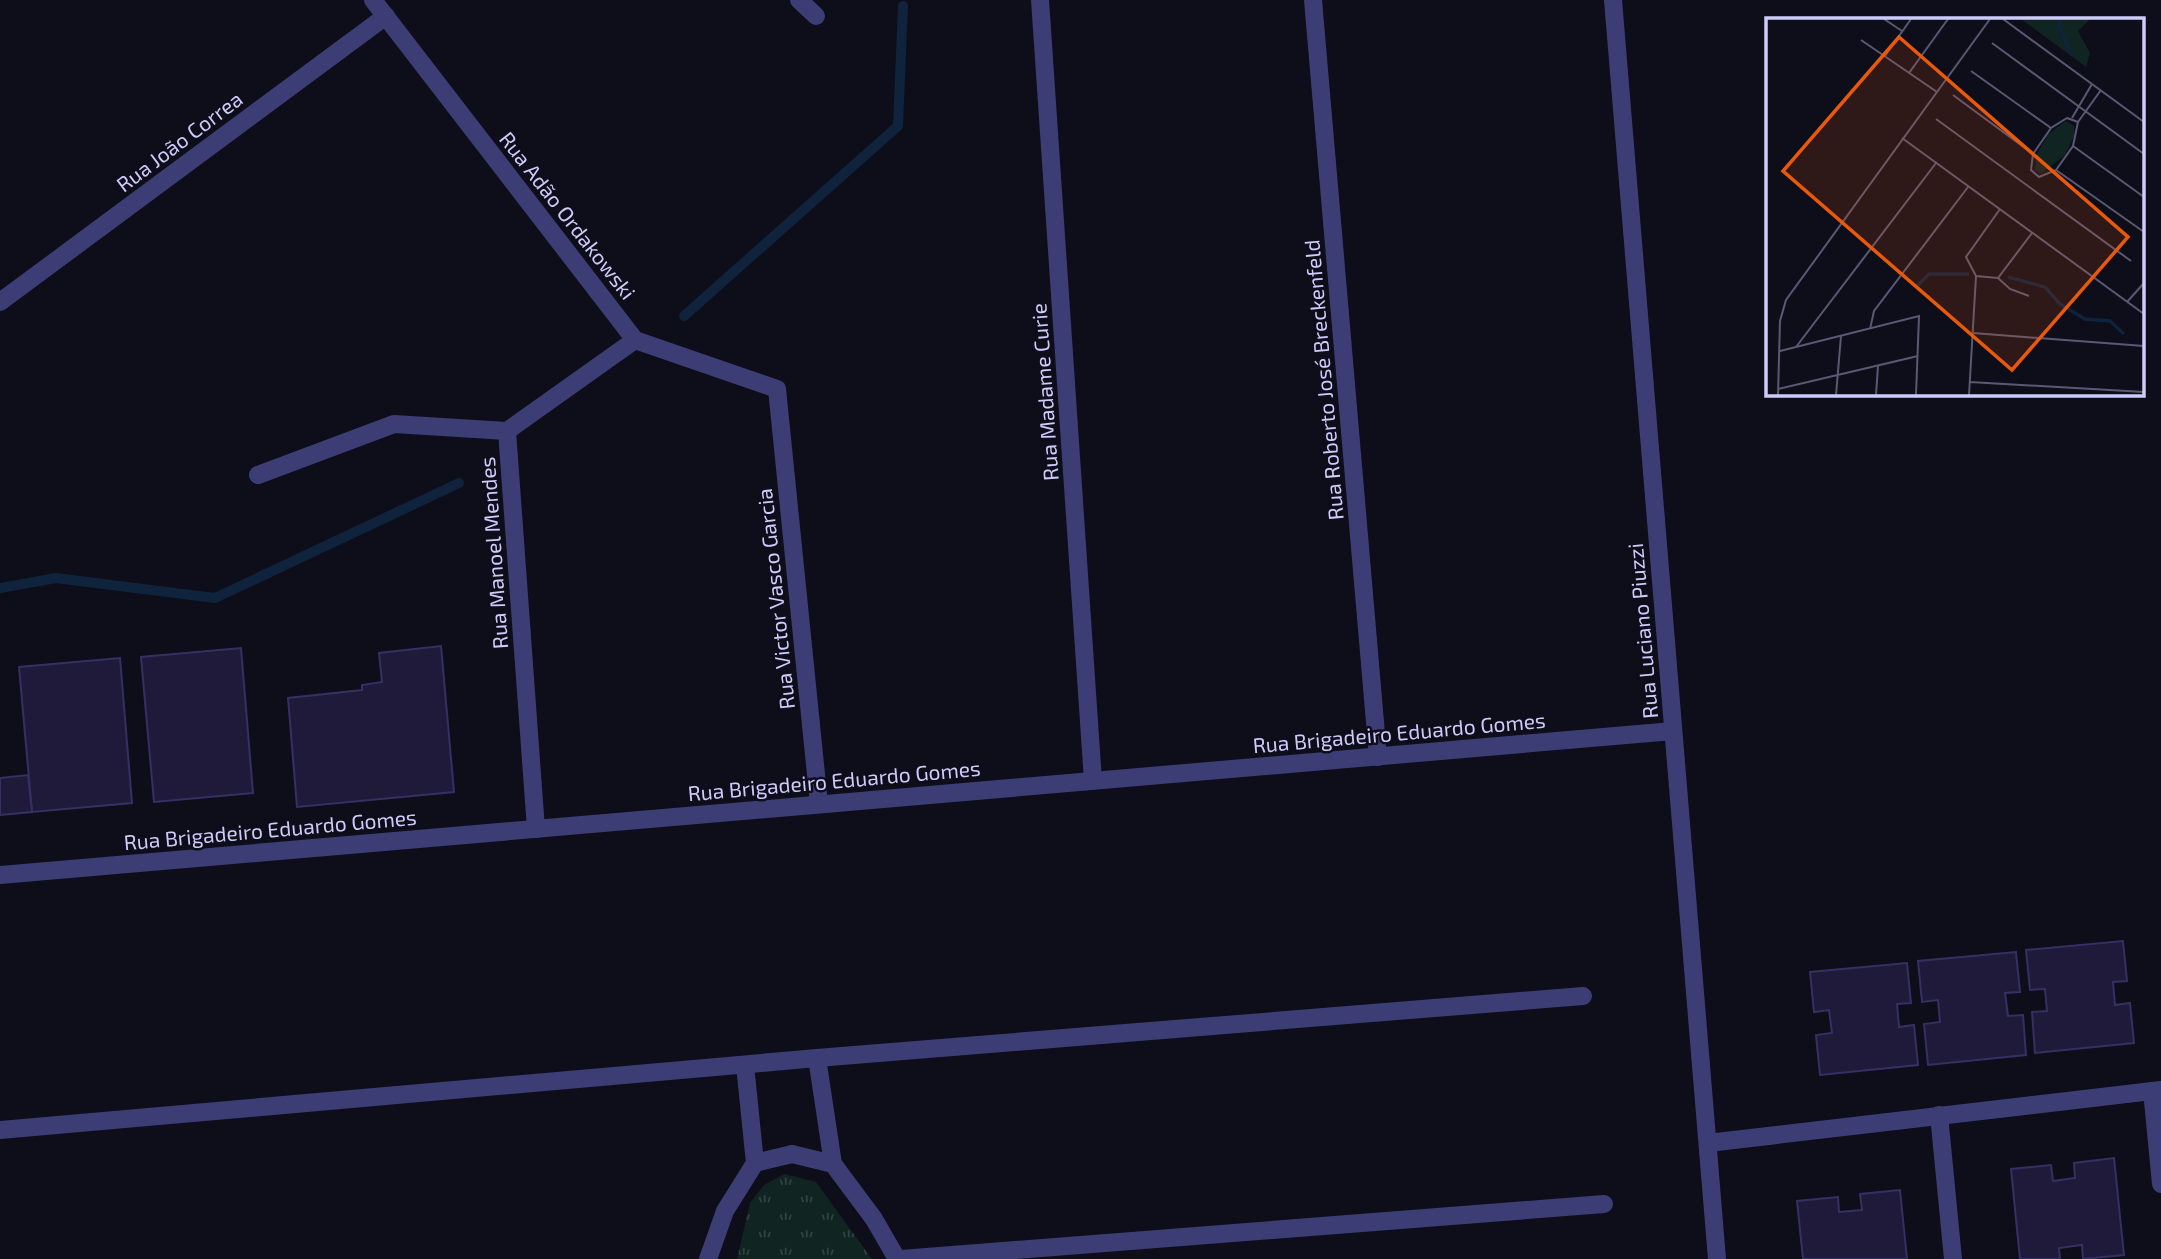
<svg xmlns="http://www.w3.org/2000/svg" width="2161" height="1259" viewBox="0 0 2161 1259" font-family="'Exo 2',sans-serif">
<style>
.grass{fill:url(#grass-tufts)}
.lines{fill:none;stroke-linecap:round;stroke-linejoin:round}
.stream{stroke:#0f233c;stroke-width:10}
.building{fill:#1f1a3a;stroke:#362f63;stroke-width:2}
.lane{stroke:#3c3d75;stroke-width:18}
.street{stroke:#3c3d75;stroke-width:18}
.labels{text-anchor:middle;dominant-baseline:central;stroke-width:5;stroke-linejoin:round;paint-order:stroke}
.street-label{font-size:21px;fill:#cdcbfa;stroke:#0e0d1a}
.inset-river{fill:none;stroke:#0f233c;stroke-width:3.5}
.inset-road{fill:none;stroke:#5a5974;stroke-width:2}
.view{fill:#e8590c;fill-opacity:0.15;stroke:#e8590c;stroke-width:3.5}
.inset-edge{fill:none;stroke:#cdcbfa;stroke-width:3.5}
</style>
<defs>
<pattern id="grass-tufts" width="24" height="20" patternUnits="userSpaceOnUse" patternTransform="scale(1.75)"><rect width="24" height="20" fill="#102422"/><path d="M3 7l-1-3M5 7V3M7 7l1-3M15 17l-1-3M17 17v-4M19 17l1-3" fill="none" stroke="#324243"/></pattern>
</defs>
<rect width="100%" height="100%" fill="#0e0d1a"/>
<polygon class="grass" points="784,1174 816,1182 872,1259 737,1259 750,1203 764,1185"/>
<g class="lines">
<g class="stream">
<polyline points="684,316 898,126 903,6"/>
<polyline points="0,588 56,578 215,598 459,483"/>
</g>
</g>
<g class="building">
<polygon points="441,646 454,792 297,807 288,698 362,690 362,685 382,682 379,653"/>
<polygon points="241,648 253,793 154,802 141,657"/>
<polygon points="120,658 132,803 32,812 19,667"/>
<polygon points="28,775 32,812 0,815 0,778"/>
<polygon points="2123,941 2127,981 2113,982 2115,1005 2130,1003 2134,1043 2035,1053 2032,1012 2047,1011 2045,989 2030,990 2026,950"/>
<polygon points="2016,952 2020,992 2005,993 2008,1016 2023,1015 2026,1055 1928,1065 1924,1024 1940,1022 1938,1000 1922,1002 1918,961"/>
<polygon points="1907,963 1911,1003 1897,1004 1899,1027 1914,1025 1918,1065 1820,1075 1816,1035 1832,1033 1829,1010 1814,1012 1810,972"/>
<polygon points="2114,1158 2124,1255 2083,1259 2082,1245 2059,1248 2060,1259 2020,1259 2011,1169 2051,1165 2053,1181 2075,1178 2074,1163"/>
<polygon points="1900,1190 1907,1259 1803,1259 1797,1201 1838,1197 1839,1212 1862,1210 1860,1194"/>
</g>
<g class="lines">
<polyline class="lane" points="799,0 816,16"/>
<g class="street">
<polyline points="373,0 635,340 777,389 819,804"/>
<polyline points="1040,0 1093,781"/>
<polyline points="1313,0 1378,757"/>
<polyline points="1613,0 1717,1259"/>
<polyline points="0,302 386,16"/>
<polyline points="258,475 394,424 507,431"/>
<polyline points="536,829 507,431 635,340"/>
<polyline points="0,875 1673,731"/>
<polyline points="817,1058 833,1164"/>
<polyline points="745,1065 755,1163"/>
<polyline points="2152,1091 2161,1184"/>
<polyline points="1939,1115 1953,1259"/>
<polyline points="0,1130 817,1058 1583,996"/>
<polyline points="1708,1143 2161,1090"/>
<polyline points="708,1259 725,1211 755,1163 792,1154 833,1164 874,1219 897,1259"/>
<polyline points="901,1259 1604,1204"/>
</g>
</g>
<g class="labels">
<g class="street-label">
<text transform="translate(179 141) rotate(-37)">Rua João Correa</text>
<text transform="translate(568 215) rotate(52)">Rua Adão Ordakowski</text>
<text transform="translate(1323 380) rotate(-95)">Rua Roberto José Breckenfeld</text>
<text transform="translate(1044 392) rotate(-94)">Rua Madame Curie</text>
<text transform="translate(493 553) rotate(-94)">Rua Manoel Mendes</text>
<text transform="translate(775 599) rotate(-96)">Rua Victor Vasco Garcia</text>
<text transform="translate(1642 631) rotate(-95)">Rua Luciano Piuzzi</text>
<text transform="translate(1399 732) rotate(-5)">Rua Brigadeiro Eduardo Gomes</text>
<text transform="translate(834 780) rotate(-5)">Rua Brigadeiro Eduardo Gomes</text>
<text transform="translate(270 829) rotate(-5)">Rua Brigadeiro Eduardo Gomes</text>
</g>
</g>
<g transform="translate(1766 18)">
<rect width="378" height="378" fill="#0e0d1a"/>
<path d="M300,103L308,108V118L299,137L275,156L269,152L270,138L282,116Z" fill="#102422"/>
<path d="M255,1H324L312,13L324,35L320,49Z" fill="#102422"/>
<path class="inset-river" d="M295,1L293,8L306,38M242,259L279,269L294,286L319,301L344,303L358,316M151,268L163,256H203"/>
<path class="inset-road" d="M118,1L136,13M237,1L378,104M95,22L171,74M226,25L378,136M119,38L145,1M205,53L285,110M143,55L182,1M187,77L267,136M301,100L312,104L307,128L290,152L273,159L265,152L267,136L285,110ZM306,100L326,66M170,101L365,243M312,104L335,72M136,120L378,296M307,128L378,179M290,152L378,214M210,258L232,260L266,215M232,260L244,271L263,278M361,284L378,265M104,311L108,293L202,169M207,315L378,328M30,329L170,145M14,333L153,298L150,377M204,364L378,374M12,371L152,338M12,377L14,303L20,282L224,1M70,377L75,318M110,377L112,348M203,377L210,258L200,239L234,191"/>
<path class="view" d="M133,19L362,219L246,352L17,153Z"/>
<rect width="378" height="378" class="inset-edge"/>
</g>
</svg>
